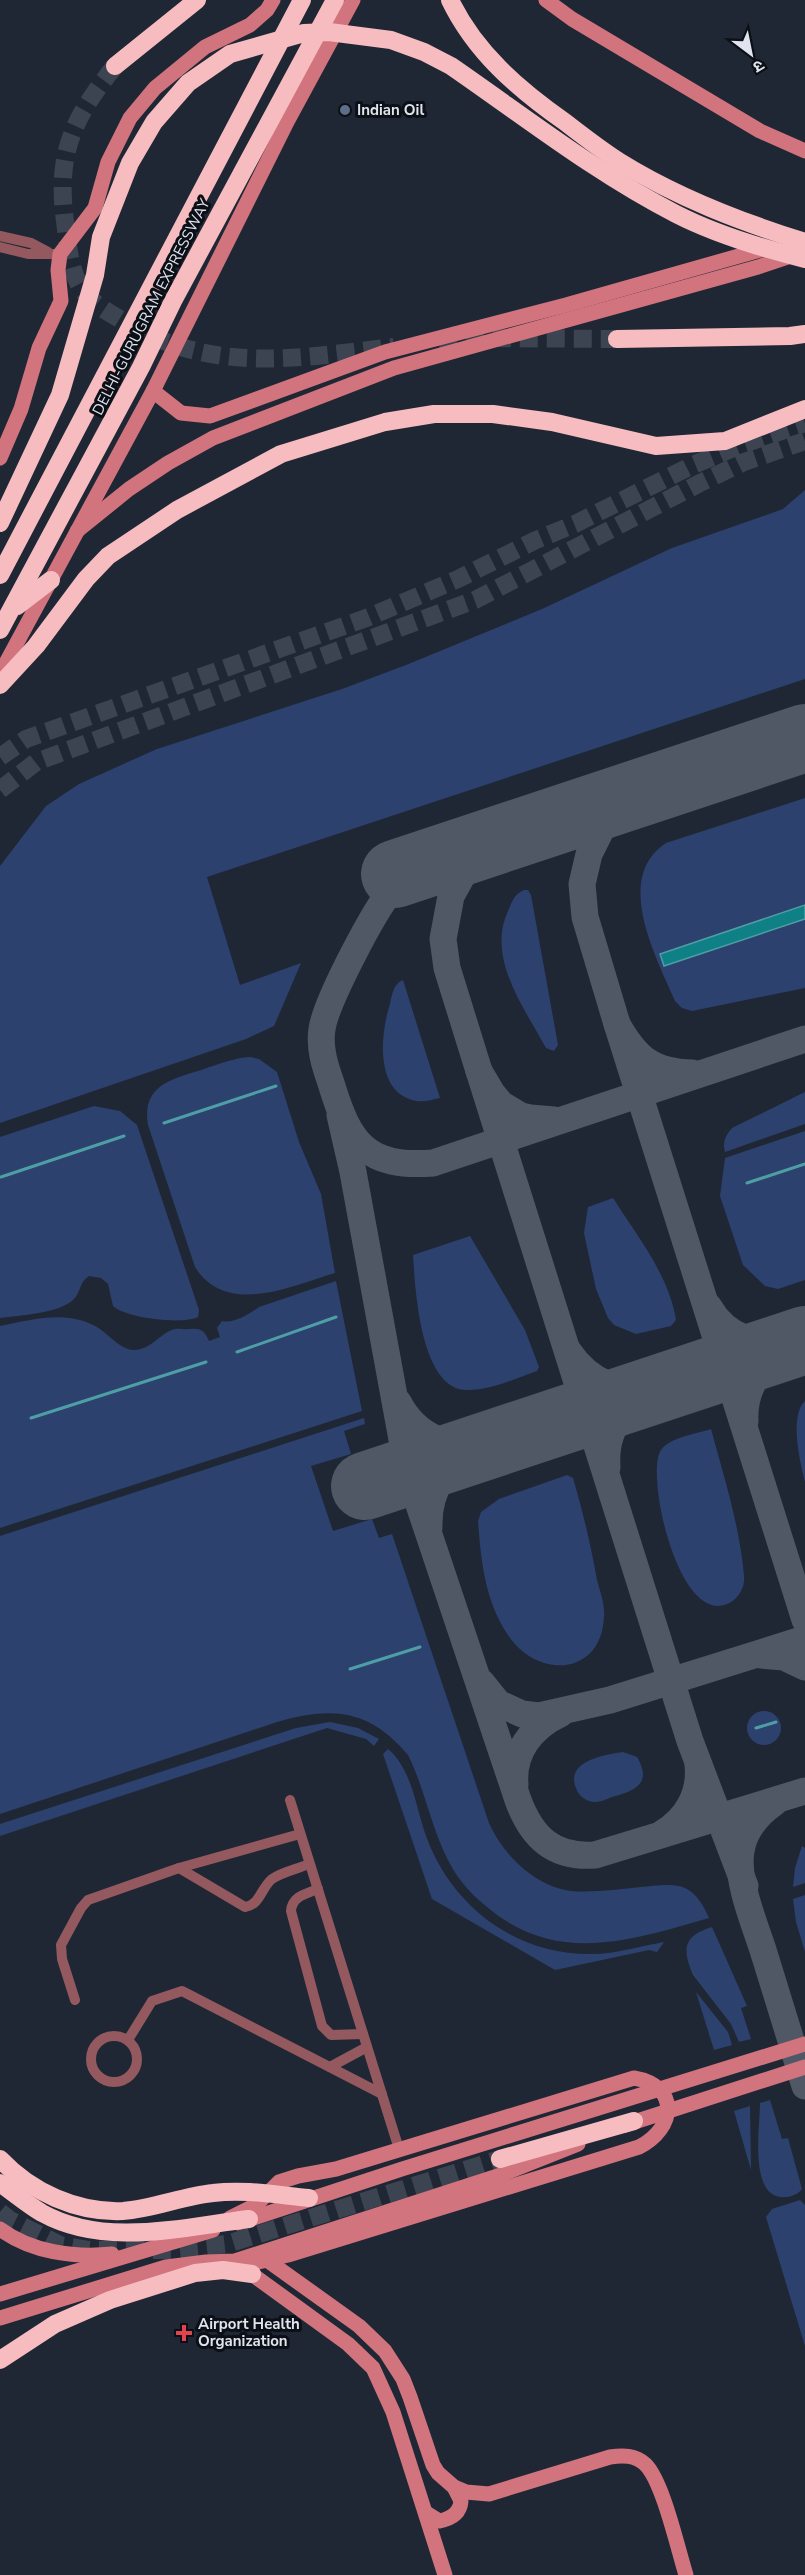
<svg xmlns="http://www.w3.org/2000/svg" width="805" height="2575" viewBox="0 0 805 2575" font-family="'Nunito Sans','Noto Sans Devanagari',sans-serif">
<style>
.green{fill:#2c416e}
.water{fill:#108087;stroke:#4e9ea6;stroke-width:1.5}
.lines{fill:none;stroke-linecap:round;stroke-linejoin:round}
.stream{stroke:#4e9ea6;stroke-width:3}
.taxiway{stroke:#505865;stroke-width:27}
.runway{stroke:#505865;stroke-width:68}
.highway-tunnel{stroke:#3c4351;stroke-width:18;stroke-dasharray:18 9;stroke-linecap:butt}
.street{stroke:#94595f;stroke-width:10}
.secondary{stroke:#d1747e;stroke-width:15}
.highway{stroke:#f7bcc0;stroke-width:18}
.service-dot{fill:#5c6f8a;stroke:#0c1016;stroke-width:2}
.health-dot{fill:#e0444e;stroke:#0c1016;stroke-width:2}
.labels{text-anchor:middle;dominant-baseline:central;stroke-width:6;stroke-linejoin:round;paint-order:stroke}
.poi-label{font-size:15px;font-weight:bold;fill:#dfe4ee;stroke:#0c1016;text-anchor:start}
.street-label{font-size:15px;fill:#dfe4ee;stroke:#0c1016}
</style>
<rect width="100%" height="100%" fill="#1f2735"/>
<g class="green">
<polygon points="805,490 805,679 207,877 240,985 301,963 274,1026 246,1039 0,1123 0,866 46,806 79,784 157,749 342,689 406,665 542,609 672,548 783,509"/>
<path d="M805,798V905L660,954L665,966L805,919V988L692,1011L682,1008L675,1001C656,957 613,878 666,843Z"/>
<path d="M524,890H528L531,895L558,1045L554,1051L546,1048C525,1009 486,958 508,911C512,902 514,894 524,890Z"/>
<path d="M403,980L440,1098C431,1100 422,1103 412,1100C374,1089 381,1032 390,1004C392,995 393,984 403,980Z"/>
<path d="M250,1057L259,1059L277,1072L299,1142L321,1194L335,1273C292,1286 226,1317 195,1267L148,1125C141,1084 174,1079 204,1069C219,1064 234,1058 250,1057Z"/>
<path d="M805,1092V1124L725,1152C722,1142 726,1135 732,1128Z"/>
<path d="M94,1106L120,1111L137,1125L199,1310L198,1317C182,1325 125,1318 113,1306L108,1284L101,1278L89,1276C79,1282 81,1292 74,1299C59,1314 20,1315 0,1318V1137Z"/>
<polygon points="805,1131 805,1280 778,1289 765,1286 743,1265 720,1196 725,1158"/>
<path d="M613,1198C637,1236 669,1275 676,1320L671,1326L636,1334L614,1325L608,1318L596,1289L584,1233L588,1207Z"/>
<path d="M470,1236L525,1330L539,1367L537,1371C515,1379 489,1391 465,1390C420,1387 415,1287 413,1255Z"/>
<path d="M336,1281L362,1411L0,1528V1326C32,1320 64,1310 95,1326C107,1332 120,1350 134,1350C151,1350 161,1332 175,1329C179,1328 184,1330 189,1329C201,1328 204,1330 209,1341L220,1337L217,1328L222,1321C234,1324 249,1314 259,1307Z"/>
<path d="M805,1401V1482C800,1463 789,1415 805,1401Z"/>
<path d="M364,1418L365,1424L344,1431L351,1454L311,1466L333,1531L372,1519L379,1538L392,1534L489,1823C503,1855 535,1886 571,1891C594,1893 618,1889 641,1887C655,1886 674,1882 687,1889C698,1895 704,1907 709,1918C632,1940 557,1966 487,1907C472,1895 458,1880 449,1862C431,1828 425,1789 408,1755C369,1709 333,1706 277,1722L0,1814V1536Z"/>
<path d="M711,1429C724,1477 740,1527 744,1576C745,1585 741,1594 734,1600C681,1639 644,1474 661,1450C670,1437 696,1434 711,1429Z"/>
<path d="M567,1475L573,1478C583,1512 591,1546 597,1580C600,1591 605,1605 604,1616C602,1676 538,1680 508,1635C485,1601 481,1561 478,1521L481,1512L499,1499Z"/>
<circle cx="764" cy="1728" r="17"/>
<polygon points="330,1722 358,1728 379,1739 374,1746 366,1739 327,1728 0,1836 0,1824 296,1728"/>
<path d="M388,1749C412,1769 416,1808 426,1836C452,1907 516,1955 592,1954C616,1954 641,1946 664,1942L657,1952L649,1950L555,1970L432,1899L383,1754Z"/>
<path d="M623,1752L637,1757C653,1784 634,1791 612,1797C605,1800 596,1804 589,1801C583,1799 578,1794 576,1788C565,1761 604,1755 623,1752Z"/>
<polygon points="802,1846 805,1848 805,1883 793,1887 795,1868"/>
<polygon points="805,1895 805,1952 796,1922 793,1899"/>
<path d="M712,1927L747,2006L741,2008L751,2039L739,2042L731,2024L693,1975C682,1949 683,1936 712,1927Z"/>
<polygon points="696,1992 728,2032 732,2045 714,2050"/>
<path d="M770,2100L782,2139L788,2138L802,2189C798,2195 788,2198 781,2197C749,2194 760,2126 760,2103Z"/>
<polygon points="750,2106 751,2170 734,2111"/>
<polygon points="800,2200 805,2205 805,2346 766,2217 772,2209"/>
</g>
<polygon class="water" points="805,905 805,919 664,966 660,954"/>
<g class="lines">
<g class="stream">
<polyline points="164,1123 276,1086"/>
<polyline points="1,1177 124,1136"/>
<polyline points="747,1183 805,1164"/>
<polyline points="237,1352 336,1317"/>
<polyline points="31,1418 206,1362"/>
<polyline points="350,1669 420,1647"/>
<polyline points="756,1728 776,1722"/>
</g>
<g class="taxiway">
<path d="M642,792L623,805L602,828L589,854L582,884L585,917L617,1024C636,1058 652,1072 692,1073"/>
<polyline points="495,840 466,869 451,896 443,939 447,968 479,1071 492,1093 501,1104 521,1116 530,1118 554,1120"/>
<path d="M427,863C416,870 404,877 394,887C375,908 326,1002 322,1029C319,1048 325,1066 331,1083C349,1143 366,1168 433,1163L805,1039"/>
<polyline points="617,1024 805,1620"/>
<polyline points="479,1071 690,1741 745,1886"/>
<path d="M340,1115L353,1172L408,1472L518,1800C532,1838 554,1858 595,1855L805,1791"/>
<path d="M709,1307C727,1339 759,1346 793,1344"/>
<path d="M569,1352C590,1383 619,1393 655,1389"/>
<path d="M398,1402C417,1439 450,1449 490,1445"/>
<path d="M745,1421C743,1383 765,1362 795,1343"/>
<path d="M607,1467C604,1426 625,1407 658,1389"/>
<path d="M429,1527C428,1486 447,1467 480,1448"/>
<polyline points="761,1655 784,1657 805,1667"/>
<polyline points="482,1683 498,1703 522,1714 539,1716 610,1700 805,1639"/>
<path d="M515,1785C512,1752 532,1727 560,1714"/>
<path d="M774,1803C757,1815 744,1830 741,1851C736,1880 754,1922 763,1950C777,1995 791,2041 805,2086"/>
<path d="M663,1833C687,1818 701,1794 698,1765"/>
</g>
<g class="runway">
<polyline points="395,874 805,738"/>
<polyline points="365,1486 805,1340"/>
</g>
<g class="highway-tunnel">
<path d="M115,66C73,118 56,153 65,221C68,244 69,271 83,291C93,304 110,313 123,321C212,375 297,358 394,347"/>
<polyline points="439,342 479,338 617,339"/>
<polyline points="0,757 26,739 369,617 458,579 536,540 575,524 693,465 738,446 805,423"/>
<polyline points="0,790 36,762 475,600 700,483 744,462 805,441"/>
<polyline points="0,2212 10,2220 60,2245 89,2250 174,2250 227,2244 500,2159"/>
</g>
<g class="street">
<polyline points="0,236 31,243 48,252"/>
<polyline points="0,247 28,254 60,254"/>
<polyline points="290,1800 399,2149"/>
<path d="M179,1868L245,1907C260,1905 261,1888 272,1879C282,1872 297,1869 309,1864"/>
<path d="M318,1889C306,1894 292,1896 291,1911L322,2026L331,2035L363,2034"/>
<polyline points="75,2000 62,1959 61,1945 81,1908 88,1900 179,1868 300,1834"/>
<circle cx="114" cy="2059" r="23"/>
<polyline points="128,2040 152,2001 182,1991 382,2094"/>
<polyline points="330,2067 367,2047"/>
</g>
<g class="secondary">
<polyline points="546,0 572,19 760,131 805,151"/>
<polyline points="153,391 181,413 210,416 385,352 566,305 767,248"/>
<polyline points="0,458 21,409 39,348 61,301 58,270 60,254 95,208 108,162 130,118 155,88 205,47 250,25 267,10 273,0"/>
<polyline points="77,531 129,489 168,463 213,438 394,368 758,267 797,254"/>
<polyline points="0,674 153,391 287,122 353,0"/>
<polyline points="625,2125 805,2067"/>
<path d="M230,2218L256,2205L279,2182L298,2176L336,2169L634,2078C680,2086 676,2128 639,2147L288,2255L241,2266"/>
<polyline points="238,2223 402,2169 805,2044"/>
<path d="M0,2229C31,2252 74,2258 112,2254"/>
<path d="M264,2258L359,2326L385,2351L403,2379L410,2397L433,2465L438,2473L454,2487L466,2492L489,2494L610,2457C623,2455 635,2455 645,2464C663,2481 678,2550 686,2575"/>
<polyline points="242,2267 348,2344 373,2368 393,2412 445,2575"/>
<polyline points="0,2294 213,2230"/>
<polyline points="0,2318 166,2267 206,2262 235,2261 498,2176 578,2144"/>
<path d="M426,2513L439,2521C450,2519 460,2514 461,2501L454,2487"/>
</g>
<g class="highway">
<path d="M450,0C475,52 518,89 565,122C583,136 601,150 620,162C678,198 741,222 805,242"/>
<polyline points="115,66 197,0"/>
<polyline points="617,339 790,336 805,334"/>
<path d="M0,523L60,395L95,275L101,237L130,163L154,122L188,83L230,54L304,33L329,32L391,40L424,52L451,66C525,117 596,173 676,214C717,235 761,248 805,259"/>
<polyline points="0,575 302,0"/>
<polyline points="17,606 51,580"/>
<polyline points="0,630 141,367 173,301 335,0"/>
<polyline points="0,685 36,646 86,579 108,556 177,510 281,454 385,422 434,414 493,414 552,422 656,446 725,441 805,409"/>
<path d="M0,2159C31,2192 77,2213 123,2211C153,2209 183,2196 213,2193C245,2189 277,2195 309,2198"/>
<polyline points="500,2159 634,2121"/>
<path d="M0,2183C14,2193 27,2204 42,2213C105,2248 182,2227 249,2219"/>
<polyline points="0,2360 55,2324 110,2300 195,2273 223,2270 252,2274"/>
</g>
</g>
<circle class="service-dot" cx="345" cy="110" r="6"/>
<path class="health-dot" d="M181 2324h6v6h6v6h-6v6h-6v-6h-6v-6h6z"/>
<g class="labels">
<g class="poi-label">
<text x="357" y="110">Indian Oil</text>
<text x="198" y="2324">Airport Health<tspan x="198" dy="17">Organization</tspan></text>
</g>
<g class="street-label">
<text transform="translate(151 307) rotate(-63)">DELHI-GURUGRAM EXPRESSWAY</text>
</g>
</g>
<g transform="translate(751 54) rotate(148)" stroke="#0c1016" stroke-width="4.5" paint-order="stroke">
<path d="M0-4.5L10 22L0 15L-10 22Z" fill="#dfe4ee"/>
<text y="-9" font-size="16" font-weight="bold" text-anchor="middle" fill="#dfe4ee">उ</text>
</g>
</svg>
